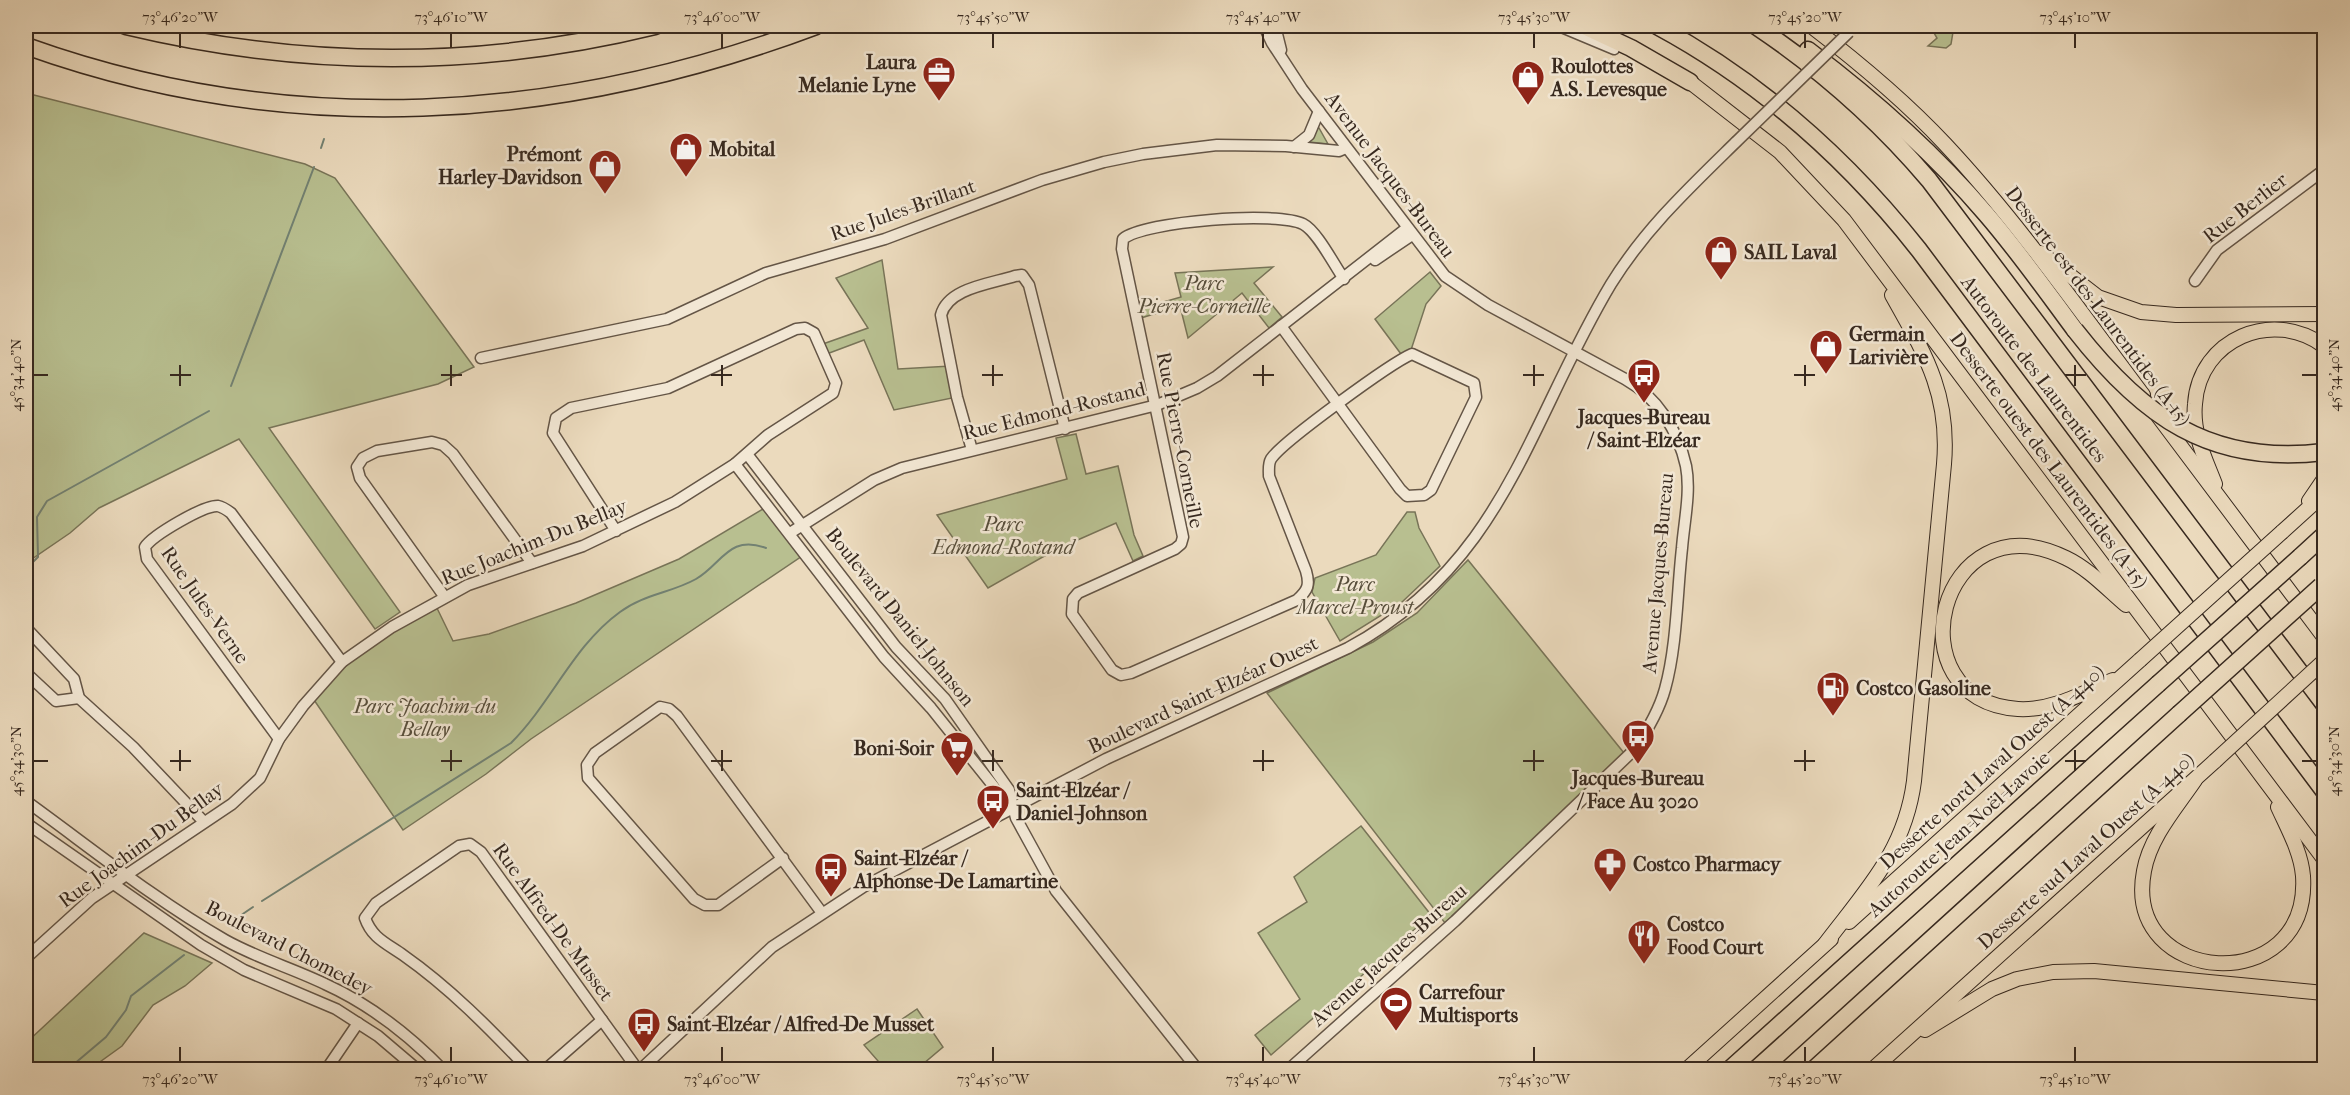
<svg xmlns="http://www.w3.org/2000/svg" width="2350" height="1095" viewBox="0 0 2350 1095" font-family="'IM FELL French Canon',serif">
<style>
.green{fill:#b8bf90;stroke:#787458;stroke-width:1.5}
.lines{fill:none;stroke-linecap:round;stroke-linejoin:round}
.stream{stroke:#728172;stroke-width:2}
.minor-casing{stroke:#645546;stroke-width:13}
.major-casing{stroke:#37291f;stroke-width:16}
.highway-casing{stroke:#37291f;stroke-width:19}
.minor{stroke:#f2e7d4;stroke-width:10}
.major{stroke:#ebdabd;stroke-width:14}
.highway{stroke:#ebdabd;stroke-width:16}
.minor-bridge-casing{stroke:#645546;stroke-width:13;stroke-linecap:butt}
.major-bridge-casing{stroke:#37291f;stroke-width:16;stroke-linecap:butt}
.highway-bridge-casing{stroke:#37291f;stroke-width:19;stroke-linecap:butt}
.minor-bridge{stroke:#f2e7d4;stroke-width:10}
.major-bridge{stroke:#ebdabd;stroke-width:14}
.highway-bridge{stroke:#ebdabd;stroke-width:16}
.ticks{fill:none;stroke:#37291f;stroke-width:2}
.labels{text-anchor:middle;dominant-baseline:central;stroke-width:5;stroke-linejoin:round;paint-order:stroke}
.poi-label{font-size:20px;font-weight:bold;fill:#37291f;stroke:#f2e7d4;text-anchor:start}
.street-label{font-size:20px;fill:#37291f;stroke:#f2e7d4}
.park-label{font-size:20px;font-style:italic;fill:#574e3b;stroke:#f2e7d4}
.neatline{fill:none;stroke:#37291f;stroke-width:2}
.ticks-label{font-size:15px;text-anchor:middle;fill:#37291f}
</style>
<rect width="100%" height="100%" fill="#ebdabd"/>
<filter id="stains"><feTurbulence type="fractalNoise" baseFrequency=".00333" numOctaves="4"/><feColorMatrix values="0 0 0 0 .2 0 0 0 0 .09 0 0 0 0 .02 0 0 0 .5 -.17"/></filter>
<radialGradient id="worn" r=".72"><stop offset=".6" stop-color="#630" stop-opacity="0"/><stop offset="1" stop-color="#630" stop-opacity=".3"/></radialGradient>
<g class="green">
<polygon points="1930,26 1954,26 1951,44 1946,48 1928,46 1937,38"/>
<polygon points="26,93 305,164 335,178 474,367 438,384 269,428 400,612 375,629 239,439 99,508 70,533 26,563"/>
<polygon points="1317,128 1319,128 1328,144 1309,142"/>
<polygon points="882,260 898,369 951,366 957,397 894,410 864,340 824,355 820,345 868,328 836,278"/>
<polygon points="1273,267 1254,283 1282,317 1269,328 1242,293 1188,338 1180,306 1141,318 1139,309 1181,297 1175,273"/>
<polygon points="1430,272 1441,286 1426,304 1411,350 1401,354 1375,319"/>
<polygon points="1076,434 1086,474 1118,466 1134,535 1143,556 1133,561 1116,523 1055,550 988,588 937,515 1067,479 1056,438"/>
<polygon points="768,506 805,554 531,739 486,774 403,830 312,697 342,662 434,602 453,641 489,634 576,603 679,559"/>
<polygon points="1407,512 1415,512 1419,528 1440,566 1401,603 1340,641 1312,592 1315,578 1376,555"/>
<polygon points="1468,560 1624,753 1445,923 1267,693 1373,642 1417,613"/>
<polygon points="1361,826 1431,915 1271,1055 1255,1035 1300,999 1258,933 1307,902 1294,877"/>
<polygon points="144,933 212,963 185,986 153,1005 122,1046 90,1069 26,1069 26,1043"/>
<polygon points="917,1009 943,1047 917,1069 885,1069 864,1045"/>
</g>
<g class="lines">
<g class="stream">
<polyline points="321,148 324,139"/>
<polyline points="231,386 314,167"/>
<polyline points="26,569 38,557 37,517 47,501 209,411"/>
<path d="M262,901L511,743C552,702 573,646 620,612C644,594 671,593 696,579C722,564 729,534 766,548"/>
<polyline points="231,922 253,907"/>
<polyline points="67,1070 106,1037 126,1010 131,996 184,955"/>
</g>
<g class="minor-casing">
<g id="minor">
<path d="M1264,26L1272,43L1302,89L1445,276L1488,305L1625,379C1657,397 1678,430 1686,466C1691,492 1684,522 1682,548C1677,593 1677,646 1665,689C1659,711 1647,731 1634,750L1455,921L1288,1070"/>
<polyline points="1275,26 1281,50"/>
<polyline points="1559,26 1614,49"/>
<polyline points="1294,147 1309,135 1319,111"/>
<polyline points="1375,260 1412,235"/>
<polyline points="2195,281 2217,250 2324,170"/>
<path d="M1281,326L1400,489L1407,496L1424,495L1431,490L1476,397L1474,383L1412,354C1391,363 1282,442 1271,459C1268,464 1269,470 1269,476L1306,571C1310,585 1308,590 1297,600L1131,673L1121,675L1112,670L1072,614L1073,599L1078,593L1175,549L1181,544L1183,537L1122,249L1123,239C1144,221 1278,211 1303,224C1317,231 1334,265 1344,279"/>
<polyline points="481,358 667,319 766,273 885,239 1042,180 1104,162 1143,154 1217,145 1286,146 1339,151 1346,148"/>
<path d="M972,450L957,397L941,315C948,288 990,284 1015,276L1022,275L1029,285L1065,429"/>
<polyline points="747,454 896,647 945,699 1009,790 1016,818 1056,891 1198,1070"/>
<polyline points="735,464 884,657 931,708 1011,808"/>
<polyline points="790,533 874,480 902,468 1157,405 1197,388 1217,376 1407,228"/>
<polyline points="444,596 360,478 357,467 363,458 377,451 432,442 443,445 453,454 532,563"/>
<polyline points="26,628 74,679 79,698 133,747 204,822"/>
<polyline points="26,673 56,701 79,698"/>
<path d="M279,739L147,559L145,547C153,535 204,505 218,506C223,507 227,510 231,513L342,662"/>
<path d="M26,801C91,848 155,900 225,940C257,958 292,968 325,984C369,1004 409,1035 443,1070"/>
<polyline points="26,823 201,945 244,970 336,1009 378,1036 418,1070"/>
<polyline points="783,858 718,905 705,905 694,899 588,778 587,765 595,753 660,707 669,709 677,716 822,913"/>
<polyline points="26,958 92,898 232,804 260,778 279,739 303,706 342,662 392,627 468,585 583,546 675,502 735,464 768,435 833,393 836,383 814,333 805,328 796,329 668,388 571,408 556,418 553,433 616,531"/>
<polyline points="326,1070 358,1023"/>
<path d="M529,1070C489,1028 450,988 403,955C386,943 372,938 365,918L376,903L459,846L470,844L481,852L638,1070"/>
<polyline points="545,1070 602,1020"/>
<path d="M640,1070L772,947L863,887L1106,759L1348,648C1505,563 1527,424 1611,284C1645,229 1690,187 1736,142"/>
</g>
</g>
<g class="major-casing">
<g id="major">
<path d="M1811,26C1858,62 1904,100 1945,144C2018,222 2079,310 2143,395"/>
<polyline points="1690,82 1780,152 1844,220 2324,859"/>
<polyline points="2041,253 2098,297 2141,312 2176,315 2324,314"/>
<polyline points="2158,416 2324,637"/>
<path d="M2215,484C2205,458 2192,433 2195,404C2199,339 2273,308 2324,346"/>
<polyline points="2309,501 2324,479"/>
<polyline points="2282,532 2324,494"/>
<path d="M2113,680C2083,693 2052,711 2018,709C1890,701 1938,495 2066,558C2089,569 2107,589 2126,605"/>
<path d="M2195,780C2176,808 2150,837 2144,871C2122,987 2311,999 2303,876C2301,852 2288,829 2278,807"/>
<polyline points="1849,922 2140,660"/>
<path d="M1825,944C1866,890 1905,851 1914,781L1944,464C1950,394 1925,354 1892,295"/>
<polyline points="1925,1030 1992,989 2017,979 2053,972 2094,971 2324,993"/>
<polyline points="1686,1070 1831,939"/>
<polyline points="1872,1070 2215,761"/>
</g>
</g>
<g class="highway-casing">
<g id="highway">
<path d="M126,26C301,68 480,69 655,26"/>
<polyline points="1584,26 1631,48 1690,82"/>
<path d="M1657,26C1759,81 1847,159 1919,250L2324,791"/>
<path d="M1756,26C1820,69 1879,121 1929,180L2324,704"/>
<path d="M26,46C288,140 558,123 816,26"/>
<path d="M1808,50C1873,99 1933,152 1986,214C2018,251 2046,291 2075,330"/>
<polyline points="2300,557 2324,535"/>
<polyline points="1729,1070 2158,684"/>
<polyline points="1787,1070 2179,714"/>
</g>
</g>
<use href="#minor" class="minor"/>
<use href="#major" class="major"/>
<use href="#highway" class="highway"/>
<g class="minor-bridge-casing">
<polyline id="minor-bridge" points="1736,142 1849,32"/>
</g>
<g class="major-bridge-casing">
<g id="major-bridge">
<polyline points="2140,660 2282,532"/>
<polyline points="2215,761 2324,661"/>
</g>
</g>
<g class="highway-bridge-casing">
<g id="highway-bridge">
<path d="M2075,330C2142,416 2210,466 2324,452"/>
<polyline points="2158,684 2300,557"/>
<polyline points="2179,714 2321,586"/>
</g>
</g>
<use href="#minor-bridge" class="minor-bridge"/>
<use href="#major-bridge" class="major-bridge"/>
<use href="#highway-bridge" class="highway-bridge"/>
</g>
<path class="ticks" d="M180,33V48M451,33V48M722,33V48M993,33V48M1263,33V48M1534,33V48M1805,33V48M2075,33V48M180,365V386M451,365V386M722,365V386M993,365V386M1263,365V386M1534,365V386M1805,365V386M2075,365V386M33,375H48M170,375H191M441,375H462M711,375H732M982,375H1003M1253,375H1274M1523,375H1544M1794,375H1815M2065,375H2086M2302,375H2317M180,750V771M451,750V771M722,750V771M993,750V771M1263,750V771M1534,750V771M1805,750V771M2075,750V771M33,761H48M170,761H191M441,761H462M711,761H732M982,761H1003M1253,761H1274M1523,761H1544M1794,761H1815M2065,761H2086M2302,761H2317M180,1047V1062M451,1047V1062M722,1047V1062M993,1047V1062M1263,1047V1062M1534,1047V1062M1805,1047V1062M2075,1047V1062"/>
<defs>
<g id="office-pin" transform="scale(1.725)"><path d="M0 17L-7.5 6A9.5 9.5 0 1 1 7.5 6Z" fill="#8f2418" stroke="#f2e7d4"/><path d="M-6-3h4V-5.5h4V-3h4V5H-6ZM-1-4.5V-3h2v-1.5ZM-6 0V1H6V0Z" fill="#fff"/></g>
<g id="shop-pin" transform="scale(1.725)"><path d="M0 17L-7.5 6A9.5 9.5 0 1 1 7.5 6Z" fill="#8f2418" stroke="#f2e7d4"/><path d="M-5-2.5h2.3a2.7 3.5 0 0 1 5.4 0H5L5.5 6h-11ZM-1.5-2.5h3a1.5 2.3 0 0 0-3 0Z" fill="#fff"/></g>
<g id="bus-pin" transform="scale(1.725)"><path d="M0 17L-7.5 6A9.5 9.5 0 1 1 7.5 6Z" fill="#8f2418" stroke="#f2e7d4"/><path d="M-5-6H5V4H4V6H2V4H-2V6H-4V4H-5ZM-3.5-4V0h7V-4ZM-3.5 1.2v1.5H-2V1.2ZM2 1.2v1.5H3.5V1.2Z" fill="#fff"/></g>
<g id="fuel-pin" transform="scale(1.725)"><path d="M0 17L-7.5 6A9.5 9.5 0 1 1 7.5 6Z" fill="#8f2418" stroke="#f2e7d4"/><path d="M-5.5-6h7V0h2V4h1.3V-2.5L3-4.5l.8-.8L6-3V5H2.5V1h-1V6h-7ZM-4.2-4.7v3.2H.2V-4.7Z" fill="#fff"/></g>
<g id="supermarket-pin" transform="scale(1.725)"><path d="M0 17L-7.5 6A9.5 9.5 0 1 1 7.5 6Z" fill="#8f2418" stroke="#f2e7d4"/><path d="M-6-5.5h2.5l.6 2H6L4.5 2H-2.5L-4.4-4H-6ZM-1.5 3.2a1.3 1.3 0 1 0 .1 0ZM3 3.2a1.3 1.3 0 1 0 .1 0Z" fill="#fff"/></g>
<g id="pharmacy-pin" transform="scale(1.725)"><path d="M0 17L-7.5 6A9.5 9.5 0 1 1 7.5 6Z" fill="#8f2418" stroke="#f2e7d4"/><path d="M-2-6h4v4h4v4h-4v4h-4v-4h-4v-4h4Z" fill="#fff"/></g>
<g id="restaurant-pin" transform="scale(1.725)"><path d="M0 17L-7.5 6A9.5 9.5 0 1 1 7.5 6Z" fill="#8f2418" stroke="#f2e7d4"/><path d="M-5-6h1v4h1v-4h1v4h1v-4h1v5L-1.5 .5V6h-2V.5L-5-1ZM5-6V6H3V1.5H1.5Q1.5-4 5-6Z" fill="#fff"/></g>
<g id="stadium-pin" transform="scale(1.725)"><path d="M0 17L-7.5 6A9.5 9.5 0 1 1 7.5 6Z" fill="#8f2418" stroke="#f2e7d4"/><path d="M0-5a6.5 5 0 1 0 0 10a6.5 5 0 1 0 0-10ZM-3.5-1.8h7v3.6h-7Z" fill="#fff"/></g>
</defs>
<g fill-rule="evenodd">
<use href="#office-pin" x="939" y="73"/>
<use href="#shop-pin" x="1528" y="77"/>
<use href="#shop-pin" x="686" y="149"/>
<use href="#shop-pin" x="605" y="166"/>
<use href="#shop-pin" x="1721" y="252"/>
<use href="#shop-pin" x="1826" y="346"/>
<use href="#bus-pin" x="1644" y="375"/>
<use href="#fuel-pin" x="1833" y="688"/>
<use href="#bus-pin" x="1638" y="736"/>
<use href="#supermarket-pin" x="957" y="748"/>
<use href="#bus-pin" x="993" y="801"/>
<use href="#pharmacy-pin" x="1610" y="864"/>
<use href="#bus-pin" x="831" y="869"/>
<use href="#restaurant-pin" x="1644" y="936"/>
<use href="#stadium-pin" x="1396" y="1003"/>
<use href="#bus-pin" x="644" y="1024"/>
</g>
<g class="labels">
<g class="poi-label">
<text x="916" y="62" text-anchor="end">Laura<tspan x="916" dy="23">Melanie Lyne</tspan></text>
<text x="1551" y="66">Roulottes<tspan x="1551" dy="23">A.S. Levesque</tspan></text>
<text x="709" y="149">Mobital</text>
<text x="582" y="154" text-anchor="end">Prémont<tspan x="582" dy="23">Harley-Davidson</tspan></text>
<text x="1744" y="252">SAIL Laval</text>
<text x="1849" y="334">Germain<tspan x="1849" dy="23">Larivière</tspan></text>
<text x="1644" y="417" text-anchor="middle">Jacques-Bureau<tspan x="1644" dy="23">/ Saint-Elzéar</tspan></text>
<text x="1856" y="688">Costco Gasoline</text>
<text x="934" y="748" text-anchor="end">Boni-Soir</text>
<text x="1638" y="778" text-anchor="middle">Jacques-Bureau<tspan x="1638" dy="23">/ Face Au 3020</tspan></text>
<text x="1016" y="790">Saint-Elzéar /<tspan x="1016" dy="23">Daniel-Johnson</tspan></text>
<text x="854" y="858">Saint-Elzéar /<tspan x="854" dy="23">Alphonse-De Lamartine</tspan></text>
<text x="1633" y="864">Costco Pharmacy</text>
<text x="1667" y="924">Costco<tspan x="1667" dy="23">Food Court</tspan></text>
<text x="1419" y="992">Carrefour<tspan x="1419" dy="23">Multisports</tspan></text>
<text x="667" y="1024">Saint-Elzéar / Alfred-De Musset</text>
</g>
<g class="street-label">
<text transform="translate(1390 175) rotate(53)">Avenue Jacques-Bureau</text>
<text transform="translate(2245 208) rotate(-38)">Rue Berlier</text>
<text transform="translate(903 210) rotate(-19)">Rue Jules-Brillant</text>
<text transform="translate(2098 306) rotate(53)">Desserte est des Laurentides (A-15)</text>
<text transform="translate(2034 369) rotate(53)">Autoroute des Laurentides</text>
<text transform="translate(1054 411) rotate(-14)">Rue Edmond-Rostand</text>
<text transform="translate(1180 440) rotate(79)">Rue Pierre-Corneille</text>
<text transform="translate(2049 460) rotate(53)">Desserte ouest des Laurentides (A-15)</text>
<text transform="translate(534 542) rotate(-22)">Rue Joachim-Du Bellay</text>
<text transform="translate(1658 573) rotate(-85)">Avenue Jacques-Bureau</text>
<text transform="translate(205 605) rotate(55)">Rue Jules-Verne</text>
<text transform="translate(900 617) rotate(51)">Boulevard Daniel-Johnson</text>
<text transform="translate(1203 695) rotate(-25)">Boulevard Saint-Elzéar Ouest</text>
<text transform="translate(1992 767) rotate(-42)">Desserte nord Laval Ouest (A-440)</text>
<text transform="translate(1959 834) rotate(-42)">Autoroute Jean-Noël-Lavoie</text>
<text transform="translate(141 845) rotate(-36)">Rue Joachim-Du Bellay</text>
<text transform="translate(2086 851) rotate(-42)">Desserte sud Laval Ouest (A-440)</text>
<text transform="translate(553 922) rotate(54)">Rue Alfred-De Musset</text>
<text transform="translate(289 948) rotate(27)">Boulevard Chomedey</text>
<text transform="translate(1389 955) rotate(-42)">Avenue Jacques-Bureau</text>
</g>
<g class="park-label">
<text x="1204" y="283">Parc<tspan x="1204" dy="23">Pierre-Corneille</tspan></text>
<text x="1003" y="524">Parc<tspan x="1003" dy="23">Edmond-Rostand</tspan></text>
<text x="1355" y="584">Parc<tspan x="1355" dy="23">Marcel-Proust</tspan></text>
<text x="425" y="706">Parc Joachim-du<tspan x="425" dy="23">Bellay</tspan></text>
</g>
</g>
<rect width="2350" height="1095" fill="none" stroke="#ebdabd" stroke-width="66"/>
<rect x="33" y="33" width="2284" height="1029" class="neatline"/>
<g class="ticks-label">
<text x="180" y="22">73°46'20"W</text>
<text x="451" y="22">73°46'10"W</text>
<text x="722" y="22">73°46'00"W</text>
<text x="993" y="22">73°45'50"W</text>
<text x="1263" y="22">73°45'40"W</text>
<text x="1534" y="22">73°45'30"W</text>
<text x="1805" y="22">73°45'20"W</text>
<text x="2075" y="22">73°45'10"W</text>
<text transform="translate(16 375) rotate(-90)" y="5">45°34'40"N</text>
<text transform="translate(2334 375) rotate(-90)" y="5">45°34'40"N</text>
<text transform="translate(16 761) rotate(-90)" y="5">45°34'30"N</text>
<text transform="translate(2334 761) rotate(-90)" y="5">45°34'30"N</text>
<text x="180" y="1084">73°46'20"W</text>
<text x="451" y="1084">73°46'10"W</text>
<text x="722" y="1084">73°46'00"W</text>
<text x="993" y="1084">73°45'50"W</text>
<text x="1263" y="1084">73°45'40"W</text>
<text x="1534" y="1084">73°45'30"W</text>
<text x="1805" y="1084">73°45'20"W</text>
<text x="2075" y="1084">73°45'10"W</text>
</g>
<rect width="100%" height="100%" filter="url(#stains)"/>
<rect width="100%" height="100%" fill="url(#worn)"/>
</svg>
